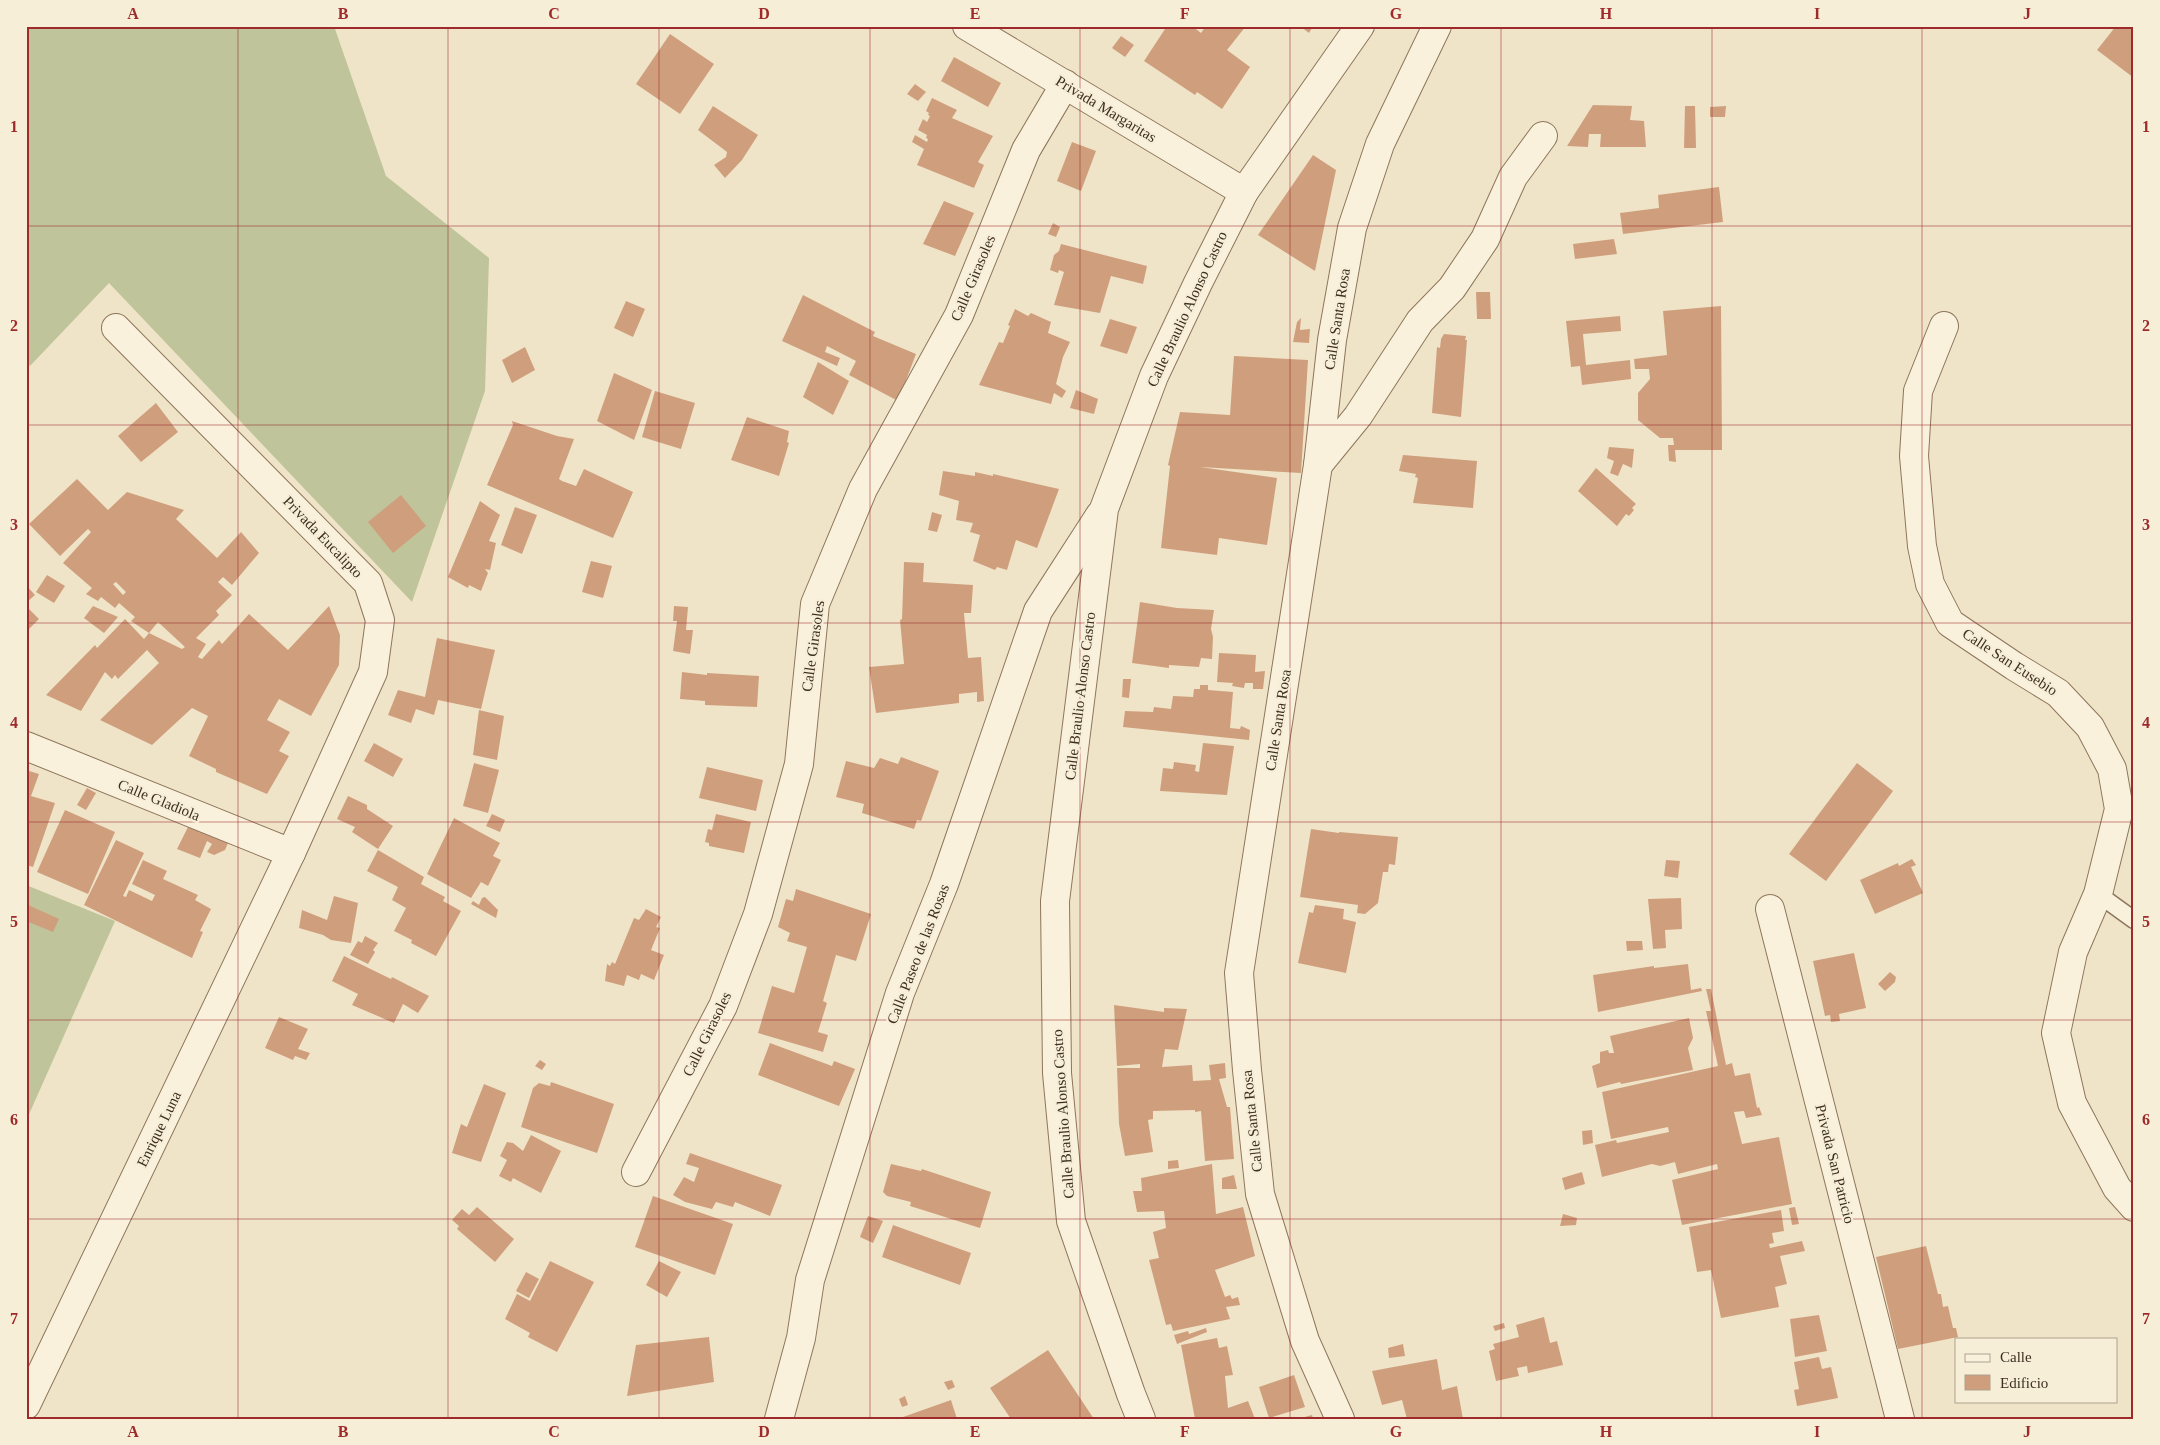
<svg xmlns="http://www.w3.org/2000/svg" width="2160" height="1445" viewBox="0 0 2160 1445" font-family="'Times New Roman',serif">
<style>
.cemetery{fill:#bfc49a}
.building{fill:#cf9f7d;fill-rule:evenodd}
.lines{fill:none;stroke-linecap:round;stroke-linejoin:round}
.service-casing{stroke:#8d765c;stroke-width:19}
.minor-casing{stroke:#8d765c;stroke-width:30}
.service{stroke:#faf1dc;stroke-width:16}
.minor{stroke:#faf1dc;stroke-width:28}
.grid{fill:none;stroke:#9e2a2b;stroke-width:1;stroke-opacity:0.55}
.labels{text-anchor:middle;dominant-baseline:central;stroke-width:4.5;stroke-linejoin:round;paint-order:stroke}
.street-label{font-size:15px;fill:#3d2e20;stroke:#f7eed8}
.neatline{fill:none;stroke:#9e2a2b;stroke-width:2}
.grid-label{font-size:16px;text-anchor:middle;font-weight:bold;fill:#9e2a2b}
</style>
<rect width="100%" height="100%" fill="#f0e4c8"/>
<g class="cemetery">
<polygon points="26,26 334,26 386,176 489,258 485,391 412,602 109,283 30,366 26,362"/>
<polygon points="26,885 115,921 26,1121"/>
</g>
<g class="building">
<polygon points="1167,26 1192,26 1201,33 1206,26 1246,26 1227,50 1250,67 1222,109 1197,92 1195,95 1144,61"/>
<polygon points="1300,26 1313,26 1309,33"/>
<polygon points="2116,26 2134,26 2134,78 2097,50"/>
<polygon points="670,34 714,64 680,114 636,84"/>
<polygon points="1121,36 1134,45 1125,57 1112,48"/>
<polygon points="954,57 1001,83 988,107 941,81"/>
<polygon points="915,84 926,92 918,101 907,94"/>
<polygon points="932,98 957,110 952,118 993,136 978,162 984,165 974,188 917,165 924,149 912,142 915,135 927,142 928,139 926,138 927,135 918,130 923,119 927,122 930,116 928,115 929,113 926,111"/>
<polygon points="1593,105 1632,106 1630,120 1644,121 1646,147 1600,147 1601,134 1589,134 1588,147 1567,146"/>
<polygon points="713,106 758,135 742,160 725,178 714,165 726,157 727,152 698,130"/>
<polygon points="1685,106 1695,106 1696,148 1684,148"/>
<polygon points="1726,106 1725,117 1710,117 1710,107"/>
<polygon points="1072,142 1096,151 1081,191 1057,181"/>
<polygon points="1313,155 1336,170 1315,271 1258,235"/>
<polygon points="1719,187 1723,222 1623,234 1620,213 1659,208 1658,195"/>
<polygon points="944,201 974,213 955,256 923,244"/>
<polygon points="1053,223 1060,227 1056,237 1048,234"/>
<polygon points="1614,239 1617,254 1575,259 1573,244"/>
<polygon points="1061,244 1147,266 1143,284 1111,276 1100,313 1054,305 1064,272 1059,270 1058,273 1050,270 1054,255 1059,251"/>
<polygon points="1476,292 1490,292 1491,319 1477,319"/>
<polygon points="803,295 875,332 873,336 916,354 898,401 849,375 856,361 827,346 825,352 840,358 837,366 782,341"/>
<polygon points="626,301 645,309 633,337 614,328"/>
<polygon points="1721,306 1722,450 1675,450 1676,462 1669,461 1668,445 1674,445 1673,438 1660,438 1638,420 1638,393 1650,379 1649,369 1635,369 1634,359 1667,355 1663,311"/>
<polygon points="1015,309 1028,316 1031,313 1051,322 1048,333 1070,342 1063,357 1056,384 1066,391 1062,398 1054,393 1051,404 979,385 999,342 1003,343 1010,326 1008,325"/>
<polygon points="1620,316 1621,331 1583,334 1586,365 1630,360 1631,379 1582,385 1580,366 1571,367 1566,321"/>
<polygon points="1301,318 1300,330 1310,329 1309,343 1293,342 1297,322"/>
<polygon points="1110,319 1137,327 1127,354 1100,346"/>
<polygon points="1444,334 1466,336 1465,340 1467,340 1461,417 1432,413 1437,347 1440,348 1441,339"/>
<polygon points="525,347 535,370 512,383 502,360"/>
<polygon points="1234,356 1308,360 1301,473 1200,467 1277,478 1267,545 1219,538 1217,555 1161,548 1170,466 1168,465 1180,412 1230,415"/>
<polygon points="818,362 849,381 833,415 803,397"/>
<polygon points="614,373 652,390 634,440 597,421"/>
<polygon points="1076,390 1098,399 1094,414 1070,408"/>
<polygon points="655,391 695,403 681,449 642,437"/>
<polygon points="156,403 178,432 141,462 118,436"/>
<polygon points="747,417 789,431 787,442 789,443 779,476 731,460"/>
<polygon points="512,421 557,436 574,439 559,479 562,481 576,486 584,469 633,492 613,538 487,485 513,425"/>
<polygon points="1609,447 1634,449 1632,468 1623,464 1618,476 1610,473 1614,461 1607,458"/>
<polygon points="1403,455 1477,461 1473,508 1413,503 1418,478 1415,477 1416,474 1399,471"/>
<polygon points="1596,468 1636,504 1632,508 1634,510 1629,516 1626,514 1617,526 1578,491"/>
<polygon points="943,471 975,476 975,472 993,476 993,474 1059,489 1037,548 1016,540 1007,570 997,567 995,570 973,561 980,535 970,532 973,523 956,520 959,501 939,495"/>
<path d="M77,479L108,510L127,492L184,510L176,519L217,558L241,532L259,553L232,585L223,577L218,582L232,595L216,611L219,615L196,638L206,644L198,657L202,659L219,640L222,644L249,614L288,650L329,606L340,635L339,665L311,716L279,699L267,720L290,732L279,751L289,756L267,794L216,772V769L189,756L208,716L192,708L152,745L100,720L159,663L147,650L118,679L115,675L112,679L105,672L81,711L46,695L95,645L97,648L125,619L144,639L149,633L182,649L185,647L158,622L149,633L131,621L135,617L119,603L115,608L101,597L98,601L86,594L92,588L63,563L91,532L88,529L60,556L29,524ZM116,582L126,592L123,595L113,584Z"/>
<polygon points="401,495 426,526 393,553 368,522"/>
<polygon points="480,501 500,515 489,541 496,543 490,570 485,569 488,573 481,591 469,585 468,588 448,577"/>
<polygon points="515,507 537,515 522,554 501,545"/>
<polygon points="932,512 942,515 937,532 928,530"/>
<polygon points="591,561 612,566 603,598 582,592"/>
<polygon points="904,562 924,563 923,582 973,585 971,613 964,613 968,658 981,657 984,701 977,702 977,692 959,694 959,703 876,713 869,667 904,664 900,620 902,619"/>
<polygon points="47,575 65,586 54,603 36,592"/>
<polygon points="26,585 35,595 26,603"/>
<polygon points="1140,602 1177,608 1214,610 1211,629 1213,637 1212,659 1201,658 1199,667 1169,665 1169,668 1132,663"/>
<polygon points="26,606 39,619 26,632"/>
<polygon points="93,606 118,617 104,633 84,618"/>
<polygon points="674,606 688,607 686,630 693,630 690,654 673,651 677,621 673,621"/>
<polygon points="437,638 495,650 481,709 438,700 434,715 416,709 411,723 388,715 398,690 425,697"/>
<polygon points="1219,653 1256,655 1255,672 1265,671 1263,689 1253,689 1253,683 1245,683 1244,688 1232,686 1233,683 1217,682"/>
<polygon points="682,672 707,675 707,673 759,676 757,707 705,705 705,701 680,699"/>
<polygon points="1123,679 1131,679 1129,698 1122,697"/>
<polygon points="1200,685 1208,685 1208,690 1233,692 1230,728 1240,729 1241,726 1250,730 1249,740 1123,727 1125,711 1153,712 1154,707 1171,709 1173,696 1193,697 1194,689 1200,689"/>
<polygon points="479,710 504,716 497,760 473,755"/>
<polygon points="374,743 403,759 393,777 364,761"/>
<polygon points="1203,743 1234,746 1227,795 1160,791 1163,768 1173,769 1174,762 1196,765 1195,771 1199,772"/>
<polygon points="901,757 939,771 921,821 917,820 914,829 862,813 864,804 836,797 846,761 874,768 880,758 898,764"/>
<polygon points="474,763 499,770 488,813 463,806"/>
<polygon points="1857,763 1893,791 1826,881 1789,854"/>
<polygon points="707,767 763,780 756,811 699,798"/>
<polygon points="26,770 39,774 31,796 55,803 33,867 26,865"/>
<polygon points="87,788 96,793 86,810 77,805"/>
<polygon points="348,796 367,805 367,809 393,826 378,849 352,832 355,827 337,819"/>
<polygon points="65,810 115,832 88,894 37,872"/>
<polygon points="492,814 505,820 500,832 486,826"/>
<polygon points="716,814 751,822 744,853 709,846 709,843 705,842 708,829 712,830"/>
<polygon points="454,818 500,843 493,856 501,860 488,886 481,882 471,898 427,874"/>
<polygon points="189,825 228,843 225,850 214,855 207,852 212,844 207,841 200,858 177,849"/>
<polygon points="1311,829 1339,833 1339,832 1398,837 1395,865 1389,864 1388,872 1383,872 1378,903 1365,914 1357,913 1358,905 1300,897"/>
<polygon points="116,840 144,853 123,896 126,897 129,890 152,901 155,895 132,884 143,860 167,871 163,879 198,895 195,900 211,909 200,931 203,932 192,958 84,905"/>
<polygon points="378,850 424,877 421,884 445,897 443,901 461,911 436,956 411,943 412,940 394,931 406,908 392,900 398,887 367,871"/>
<polygon points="1912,859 1916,865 1911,867 1923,893 1875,914 1860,880 1898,863 1899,866"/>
<polygon points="1666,860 1680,861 1678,878 1664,876"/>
<polygon points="796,889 871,914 856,961 836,955 823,1001 827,1003 818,1032 828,1035 823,1052 758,1033 772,986 794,993 807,947 787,941 790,933 778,927 786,899 793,901"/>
<polygon points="334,896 358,903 351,943 331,940 323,935 299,928 302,910 327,920"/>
<polygon points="485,897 498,910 496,918 471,904 473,901 479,905 482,898"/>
<polygon points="1681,898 1682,929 1665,930 1666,948 1653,949 1648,899"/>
<polygon points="26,904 59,919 53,932 26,921"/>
<polygon points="1315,905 1344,909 1343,919 1356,922 1346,973 1298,963 1309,912 1313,913"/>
<polygon points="646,909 661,917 656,927 660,928 651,950 664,955 654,980 641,974 639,980 627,975 624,986 605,981 607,964 610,966 612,962 615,964 634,918 639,920"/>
<polygon points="365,936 378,943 373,950 375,952 368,964 350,955 358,941 362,943"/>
<polygon points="1626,941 1642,941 1643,950 1627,951"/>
<polygon points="1854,953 1866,1008 1839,1014 1840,1021 1831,1022 1830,1015 1825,1016 1813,961"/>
<polygon points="344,956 391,979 392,977 429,996 418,1013 403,1004 394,1023 352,1005 358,994 332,981"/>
<polygon points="1688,964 1691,990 1701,988 1702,991 1598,1012 1593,975 1654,966 1654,968"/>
<polygon points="1890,972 1896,977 1895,982 1885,991 1878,984"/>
<polygon points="1706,989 1711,989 1726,1065 1732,1063 1735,1076 1750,1073 1757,1108 1759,1107 1762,1115 1746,1118 1744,1111 1734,1112 1742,1144 1779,1137 1792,1204 1682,1225 1672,1180 1718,1169 1717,1164 1678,1174 1675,1162 1660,1166 1652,1164 1602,1177 1595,1145 1616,1140 1617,1143 1669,1132 1668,1127 1611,1139 1602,1092 1718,1066 1706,1011 1711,1011"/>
<polygon points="1114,1005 1164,1012 1164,1008 1187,1009 1178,1050 1165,1049 1162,1067 1192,1065 1193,1081 1211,1080 1209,1065 1225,1063 1226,1078 1219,1079 1227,1107 1230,1107 1234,1159 1205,1161 1201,1111 1195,1112 1195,1110 1153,1111 1153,1119 1148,1120 1153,1152 1125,1156 1119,1124 1117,1068 1140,1068 1140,1064 1117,1066"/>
<polygon points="279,1017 308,1029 298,1049 310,1053 306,1060 295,1056 293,1060 265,1048"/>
<polygon points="1689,1018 1693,1038 1688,1048 1693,1070 1621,1084 1620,1082 1597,1088 1592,1066 1600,1063 1600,1052 1608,1050 1609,1053 1614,1053 1610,1036"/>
<polygon points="770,1043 832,1066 834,1061 855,1069 839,1106 758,1075"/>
<polygon points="540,1060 546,1064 542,1070 535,1066"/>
<polygon points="551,1082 614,1104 597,1153 521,1127 533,1088 539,1083 550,1086"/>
<polygon points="484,1084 506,1093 481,1162 452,1153 461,1124 467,1127"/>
<polygon points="1592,1130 1593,1143 1583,1145 1582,1131"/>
<polygon points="531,1135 561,1151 541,1193 513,1178 511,1182 499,1176 507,1160 500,1156 507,1142 513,1143 523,1151"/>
<polygon points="690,1153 782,1185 770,1216 735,1202 733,1207 716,1202 712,1209 685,1202 673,1195 684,1177 694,1182 699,1168 686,1164"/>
<polygon points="1178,1160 1179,1168 1168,1169 1168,1161"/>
<polygon points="891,1164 921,1171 922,1169 991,1192 980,1228 910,1206 911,1202 887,1196 883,1192"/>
<polygon points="1212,1164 1216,1214 1243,1207 1255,1256 1215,1270 1225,1297 1230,1295 1232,1299 1238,1297 1240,1305 1226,1307 1230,1319 1173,1331 1171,1324 1166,1325 1149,1260 1159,1258 1153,1232 1166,1228 1164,1211 1137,1212 1133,1191 1142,1191 1141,1178"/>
<polygon points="1582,1172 1585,1184 1565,1190 1562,1178"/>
<polygon points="1234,1175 1237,1189 1222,1189 1222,1178"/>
<polygon points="653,1196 733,1224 715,1275 635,1247"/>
<polygon points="477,1207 514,1239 495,1262 457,1229 459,1226 452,1220 462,1209 469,1215"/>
<polygon points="1795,1207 1799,1224 1792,1225 1789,1208"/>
<polygon points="1781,1210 1784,1231 1772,1233 1774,1243 1769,1244 1770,1248 1802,1241 1805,1251 1780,1256 1787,1284 1775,1287 1779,1307 1721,1318 1711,1270 1697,1272 1689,1227"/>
<polygon points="1563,1214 1577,1218 1576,1225 1560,1226"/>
<polygon points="868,1216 883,1221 873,1243 860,1237"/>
<polygon points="893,1225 971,1253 960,1285 882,1257"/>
<polygon points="1926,1246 1938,1294 1941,1294 1943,1307 1948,1306 1953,1328 1956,1328 1958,1337 1898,1349 1876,1257"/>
<polygon points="550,1261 594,1282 557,1352 528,1337 530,1333 505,1319 517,1294 530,1301"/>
<polygon points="659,1261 681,1272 667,1297 646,1285"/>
<polygon points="526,1272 539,1279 529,1298 516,1291"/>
<polygon points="1819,1315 1827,1351 1795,1357 1790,1319"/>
<polygon points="1544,1317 1550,1343 1557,1341 1563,1365 1528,1373 1527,1366 1517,1368 1519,1376 1496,1381 1489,1351 1495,1349 1493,1344 1519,1337 1516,1325"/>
<polygon points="1504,1323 1505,1328 1495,1331 1493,1326"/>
<polygon points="1206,1328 1207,1332 1177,1344 1174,1335 1188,1331 1189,1334"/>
<polygon points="709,1337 714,1382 627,1396 636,1345"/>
<polygon points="1217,1338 1219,1348 1227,1346 1233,1375 1225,1376 1228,1408 1248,1401 1255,1419 1195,1419 1181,1345"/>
<polygon points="1403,1344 1405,1356 1389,1358 1388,1348"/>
<polygon points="1048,1350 1094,1419 1011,1419 990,1388"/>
<polygon points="1819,1357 1822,1369 1831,1367 1838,1398 1797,1406 1794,1390 1799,1389 1794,1362"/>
<polygon points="1437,1359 1442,1390 1457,1386 1463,1419 1407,1419 1402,1400 1382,1405 1372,1371"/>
<polygon points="1294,1375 1305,1407 1269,1418 1259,1387"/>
<polygon points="952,1380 955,1387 948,1390 944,1382"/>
<polygon points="905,1396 908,1405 902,1407 899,1399"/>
<polygon points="951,1400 957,1419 904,1419 903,1417"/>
<polygon points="1312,1415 1313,1419 1301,1419 1301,1418"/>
</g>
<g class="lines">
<g class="service-casing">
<polyline id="service" points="2098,894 2134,920"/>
</g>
<g class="minor-casing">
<g id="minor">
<polyline points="967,26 1244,192"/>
<polyline points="1944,326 1918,391 1914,456 1922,546 1930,584 1950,623 2014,666 2058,693 2090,727 2112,769 2119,809 2098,894 2073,952 2056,1033 2072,1103 2117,1188 2134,1207"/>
<polyline points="1318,465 1358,416 1420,321 1452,288 1485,239 1513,177 1543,136"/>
<polyline points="26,746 291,853"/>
<polyline points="1770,909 1900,1419"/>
<polyline points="636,1172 723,1006 758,914 799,764 815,604 863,489 959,315 1026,150 1065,84"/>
<polyline points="26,1405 291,853 373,672 380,620 368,583 116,328"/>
<polyline points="779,1419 801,1338 810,1280 900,993 944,884 1038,611 1100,515"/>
<polyline points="1141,1419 1131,1394 1071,1221 1057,1073 1055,901 1104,509 1154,376 1198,283 1244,192 1360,26"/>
<polyline points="1340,1419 1305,1341 1260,1194 1247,1070 1239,973 1318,465 1332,340 1352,228 1380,144 1437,26"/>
</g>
</g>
<use href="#service" class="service"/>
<use href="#minor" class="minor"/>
</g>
<path class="grid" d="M238,26V1419M448,26V1419M659,26V1419M870,26V1419M1080,26V1419M1290,26V1419M1501,26V1419M1712,26V1419M1922,26V1419M26,226H2134M26,425H2134M26,623H2134M26,822H2134M26,1020H2134M26,1219H2134"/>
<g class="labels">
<g class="street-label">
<text transform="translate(1106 109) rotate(31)">Privada Margaritas</text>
<text transform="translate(973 278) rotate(-67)">Calle Girasoles</text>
<text transform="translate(1187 309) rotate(-65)">Calle Braulio Alonso Castro</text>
<text transform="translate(1337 319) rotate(-81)">Calle Santa Rosa</text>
<text transform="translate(323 537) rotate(46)">Privada Eucalipto</text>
<text transform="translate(813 646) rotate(-82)">Calle Girasoles</text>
<text transform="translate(2010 662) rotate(33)">Calle San Eusebio</text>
<text transform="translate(1080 696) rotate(-83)">Calle Braulio Alonso Castro</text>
<text transform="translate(1278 720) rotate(-81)">Calle Santa Rosa</text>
<text transform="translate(159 800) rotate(22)">Calle Gladiola</text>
<text transform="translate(918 954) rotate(-69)">Calle Paseo de las Rosas</text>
<text transform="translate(707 1034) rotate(-64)">Calle Girasoles</text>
<text transform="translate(1063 1114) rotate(-94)">Calle Braulio Alonso Castro</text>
<text transform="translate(1252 1121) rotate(-96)">Calle Santa Rosa</text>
<text transform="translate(159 1129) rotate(-64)">Enrique Luna</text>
<text transform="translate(1835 1164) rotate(76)">Privada San Patricio</text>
</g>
</g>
<rect width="2160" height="1445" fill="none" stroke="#f7eed8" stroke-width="55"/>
<rect x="1955" y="1338" width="162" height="65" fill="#f7eed8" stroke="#ada18e"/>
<rect x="1965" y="1354" width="25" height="8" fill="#faf1dc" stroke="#ada18e"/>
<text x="2000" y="1362" font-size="15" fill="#3d2e20">Calle</text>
<rect x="1965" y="1375" width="25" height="15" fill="#cf9f7d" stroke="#ada18e"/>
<text x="2000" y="1388" font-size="15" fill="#3d2e20">Edificio</text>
<rect x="28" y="28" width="2104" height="1390" class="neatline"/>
<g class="grid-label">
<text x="133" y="19">A</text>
<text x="343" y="19">B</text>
<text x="554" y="19">C</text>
<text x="764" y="19">D</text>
<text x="975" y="19">E</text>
<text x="1185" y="19">F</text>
<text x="1396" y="19">G</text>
<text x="1606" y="19">H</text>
<text x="1817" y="19">I</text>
<text x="2027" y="19">J</text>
<text x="14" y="132">1</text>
<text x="2146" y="132">1</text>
<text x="14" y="331">2</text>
<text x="2146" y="331">2</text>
<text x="14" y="530">3</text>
<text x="2146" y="530">3</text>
<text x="14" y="728">4</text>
<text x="2146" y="728">4</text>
<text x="14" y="927">5</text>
<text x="2146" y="927">5</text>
<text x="14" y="1125">6</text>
<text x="2146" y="1125">6</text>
<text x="14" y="1324">7</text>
<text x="2146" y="1324">7</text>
<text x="133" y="1437">A</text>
<text x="343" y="1437">B</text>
<text x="554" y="1437">C</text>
<text x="764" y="1437">D</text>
<text x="975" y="1437">E</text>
<text x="1185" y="1437">F</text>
<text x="1396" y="1437">G</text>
<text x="1606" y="1437">H</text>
<text x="1817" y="1437">I</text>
<text x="2027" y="1437">J</text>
</g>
</svg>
